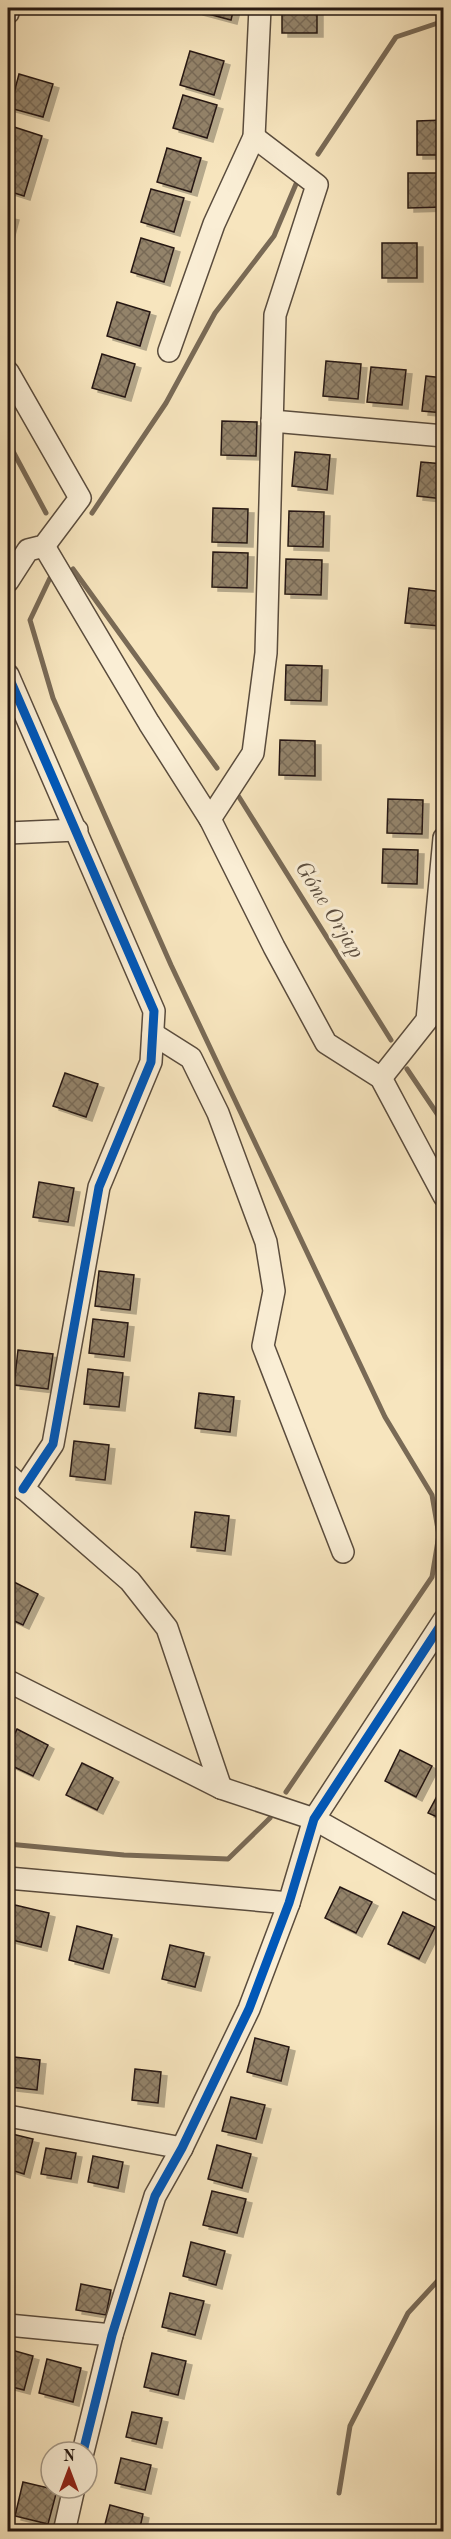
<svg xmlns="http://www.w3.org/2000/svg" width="451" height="2539" viewBox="0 0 451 2539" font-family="'Old Standard TT',serif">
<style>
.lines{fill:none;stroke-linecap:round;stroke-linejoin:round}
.stream{stroke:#796a56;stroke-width:5}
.building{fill:url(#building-cross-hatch);stroke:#261912;stroke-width:1.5;filter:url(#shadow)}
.minor-casing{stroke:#5a4c3d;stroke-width:24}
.minor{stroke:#faeed5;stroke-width:21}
.cycleway-casing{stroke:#faeed5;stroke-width:13}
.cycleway{stroke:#0057b8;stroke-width:9}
.labels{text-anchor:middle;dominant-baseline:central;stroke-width:6;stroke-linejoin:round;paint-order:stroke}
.water-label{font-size:22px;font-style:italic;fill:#5d4f40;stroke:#faeed5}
</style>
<defs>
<pattern id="building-cross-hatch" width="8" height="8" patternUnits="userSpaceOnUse" patternTransform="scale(1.5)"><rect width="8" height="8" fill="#93836b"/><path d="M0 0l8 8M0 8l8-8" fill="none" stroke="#786a57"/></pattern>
<filter id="shadow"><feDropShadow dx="6" dy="4" stdDeviation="0" flood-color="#0004"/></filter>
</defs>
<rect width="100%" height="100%" fill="#f7e5be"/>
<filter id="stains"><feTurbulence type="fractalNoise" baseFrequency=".00333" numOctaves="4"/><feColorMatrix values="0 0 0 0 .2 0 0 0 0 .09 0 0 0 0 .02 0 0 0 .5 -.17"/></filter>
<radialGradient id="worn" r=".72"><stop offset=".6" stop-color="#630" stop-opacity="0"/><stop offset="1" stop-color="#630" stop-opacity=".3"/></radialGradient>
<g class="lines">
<g class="stream">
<polyline points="318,154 396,37 444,21"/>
<polyline points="8,442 46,513"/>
<polyline points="92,513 166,403 215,313 274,236 296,184"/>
<polyline points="73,569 217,768"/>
<polyline points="50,578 30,620 53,698 171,965 385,1417 432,1495 439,1535 432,1577 286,1792"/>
<polyline points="239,797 391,1040"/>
<polyline points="407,1069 444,1124"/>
<polyline points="8,1844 124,1855 228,1859 270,1818"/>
<polyline points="339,2493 350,2426 408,2313 444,2274"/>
</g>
</g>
<g class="building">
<polygon points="198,8 234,8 231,20 197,11"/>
<rect x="282" y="8" width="35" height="25"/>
<polygon points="190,51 224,61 214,95 180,85"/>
<polygon points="19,74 53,84 43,117 10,108"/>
<polygon points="183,95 217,105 207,138 173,128"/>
<polygon points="444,120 444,155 417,155 417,121"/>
<polygon points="8,125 42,136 24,196 8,191"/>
<polygon points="167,148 201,158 191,192 157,182"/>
<polygon points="408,173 443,173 443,207 408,208"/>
<polygon points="151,189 184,198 174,232 141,222"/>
<polygon points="8,215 13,216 8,235"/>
<polygon points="141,238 174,248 164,282 131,272"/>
<rect x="382" y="243" width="35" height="35"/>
<polygon points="117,302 150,312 140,346 107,336"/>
<polygon points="102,354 135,364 125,397 92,388"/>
<polygon points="326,361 361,364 358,399 323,396"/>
<polygon points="371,367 406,370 402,405 367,402"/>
<polygon points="426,376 444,378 444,413 422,411"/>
<polygon points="222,421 257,422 256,456 221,455"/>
<polygon points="295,452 330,455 327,490 292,486"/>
<polygon points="421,462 444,464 444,499 417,496"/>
<polygon points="213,508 248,509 247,543 212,542"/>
<polygon points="289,511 324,512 323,547 288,546"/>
<polygon points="213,552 248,553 247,588 212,587"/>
<polygon points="286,559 322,560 321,595 285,594"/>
<polygon points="409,588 444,592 440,626 405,623"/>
<polygon points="286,665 322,666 321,701 285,700"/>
<polygon points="280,740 315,741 315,776 279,775"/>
<polygon points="388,799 423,800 422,834 387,833"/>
<polygon points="383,849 418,850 417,884 382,883"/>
<polygon points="65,1073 98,1084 86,1117 53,1106"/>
<polygon points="39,1182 74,1188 68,1222 33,1217"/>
<polygon points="99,1271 134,1275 130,1310 95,1306"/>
<polygon points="93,1319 128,1323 124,1357 89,1353"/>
<polygon points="18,1350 53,1354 48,1389 14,1385"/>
<polygon points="88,1369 123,1373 119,1407 84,1404"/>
<polygon points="199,1393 234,1397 230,1432 195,1428"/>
<polygon points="74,1441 109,1445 105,1480 70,1476"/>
<polygon points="195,1512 229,1516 225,1551 191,1547"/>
<polygon points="8,1579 38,1594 23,1625 8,1618"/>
<polygon points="17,1729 48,1745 33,1776 8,1764 8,1748"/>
<polygon points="400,1750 432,1766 416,1797 385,1781"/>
<polygon points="82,1763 113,1778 97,1810 66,1795"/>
<polygon points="444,1783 444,1820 428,1813"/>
<polygon points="340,1887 372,1902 356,1933 325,1918"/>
<polygon points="15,1905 49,1913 41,1947 8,1939"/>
<polygon points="403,1912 435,1927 419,1959 388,1944"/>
<polygon points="77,1926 112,1935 103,1969 69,1960"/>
<polygon points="170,1945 204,1953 195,1987 162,1979"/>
<polygon points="255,2038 289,2047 281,2081 247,2072"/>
<polygon points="14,2057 40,2060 37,2090 11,2087"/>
<polygon points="135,2069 161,2072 158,2103 132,2100"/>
<polygon points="231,2097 265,2105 256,2139 222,2131"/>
<polygon points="8,2133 33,2139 24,2174 8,2169"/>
<polygon points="217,2145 251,2154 242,2188 208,2179"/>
<polygon points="46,2148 76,2153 71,2179 41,2174"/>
<polygon points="93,2156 123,2162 118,2188 88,2182"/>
<polygon points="212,2191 246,2199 237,2233 203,2225"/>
<polygon points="191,2242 225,2251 216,2285 183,2276"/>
<polygon points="81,2284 111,2290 106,2315 76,2310"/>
<polygon points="170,2293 204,2301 195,2335 162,2327"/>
<polygon points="8,2349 33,2356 24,2390 8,2386"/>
<polygon points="152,2353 186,2361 178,2395 144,2387"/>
<polygon points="47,2359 81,2368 73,2402 39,2393"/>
<polygon points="132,2412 162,2418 156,2444 126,2437"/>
<polygon points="121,2458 151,2465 145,2490 115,2483"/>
<polygon points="23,2482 57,2490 48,2524 15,2516"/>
<polygon points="110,2505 143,2514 139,2532 103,2532"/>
</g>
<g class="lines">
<g class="minor-casing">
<g id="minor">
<polyline points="8,13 9,8"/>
<polyline points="169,351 214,224 254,137 260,8"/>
<polyline points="8,372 80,498 44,546 28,550 8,581"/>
<polyline points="272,421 444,436"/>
<polyline points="44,546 149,723 210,819 274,947 326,1043 381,1078 444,1196"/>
<polyline points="8,675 154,1011 151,1062 99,1187 53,1444 23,1489"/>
<polyline points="210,819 253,753 266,653 275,315 317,185 254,137"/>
<polyline points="8,833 77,830"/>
<polyline points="153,1034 191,1058 218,1113 266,1242 274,1291 263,1346 343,1552"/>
<polyline points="381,1078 427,1020 444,838"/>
<polyline points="8,1475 130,1581 167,1628 221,1788"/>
<polyline points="8,1681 221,1788 314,1819 444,1892"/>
<polyline points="8,1878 289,1903"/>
<polyline points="8,2116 182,2148"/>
<polyline points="8,2325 112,2335"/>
<polyline points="83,2452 112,2335 155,2196 182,2148 249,2009 289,1903 314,1819 444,1620"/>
<polyline points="64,2532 74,2488"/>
</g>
</g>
<use href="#minor" class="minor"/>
<g class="cycleway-casing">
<g id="cycleway">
<polyline points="8,675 154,1011 151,1062 99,1187 53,1444 23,1489"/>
<polyline points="83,2452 112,2335 155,2196 182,2148 249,2009 289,1903 314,1819 444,1620"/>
</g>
</g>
<use href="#cycleway" class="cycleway"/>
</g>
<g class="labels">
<g class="water-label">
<text transform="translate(329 910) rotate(58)">Góne Orjap</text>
</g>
</g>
<rect width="451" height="2539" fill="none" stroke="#f7e5be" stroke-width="30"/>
<rect x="9" y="9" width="433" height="2521" fill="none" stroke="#261912" stroke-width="3"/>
<rect x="15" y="15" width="421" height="2509" fill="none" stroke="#261912" stroke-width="1.5"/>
<g transform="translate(69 2470)"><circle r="28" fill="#faeed5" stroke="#a59987" stroke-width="1.5"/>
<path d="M0-4.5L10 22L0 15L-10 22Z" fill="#8f2418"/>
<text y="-9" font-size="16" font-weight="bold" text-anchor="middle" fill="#261912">N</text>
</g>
<rect width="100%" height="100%" filter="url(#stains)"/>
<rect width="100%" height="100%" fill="url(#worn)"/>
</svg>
